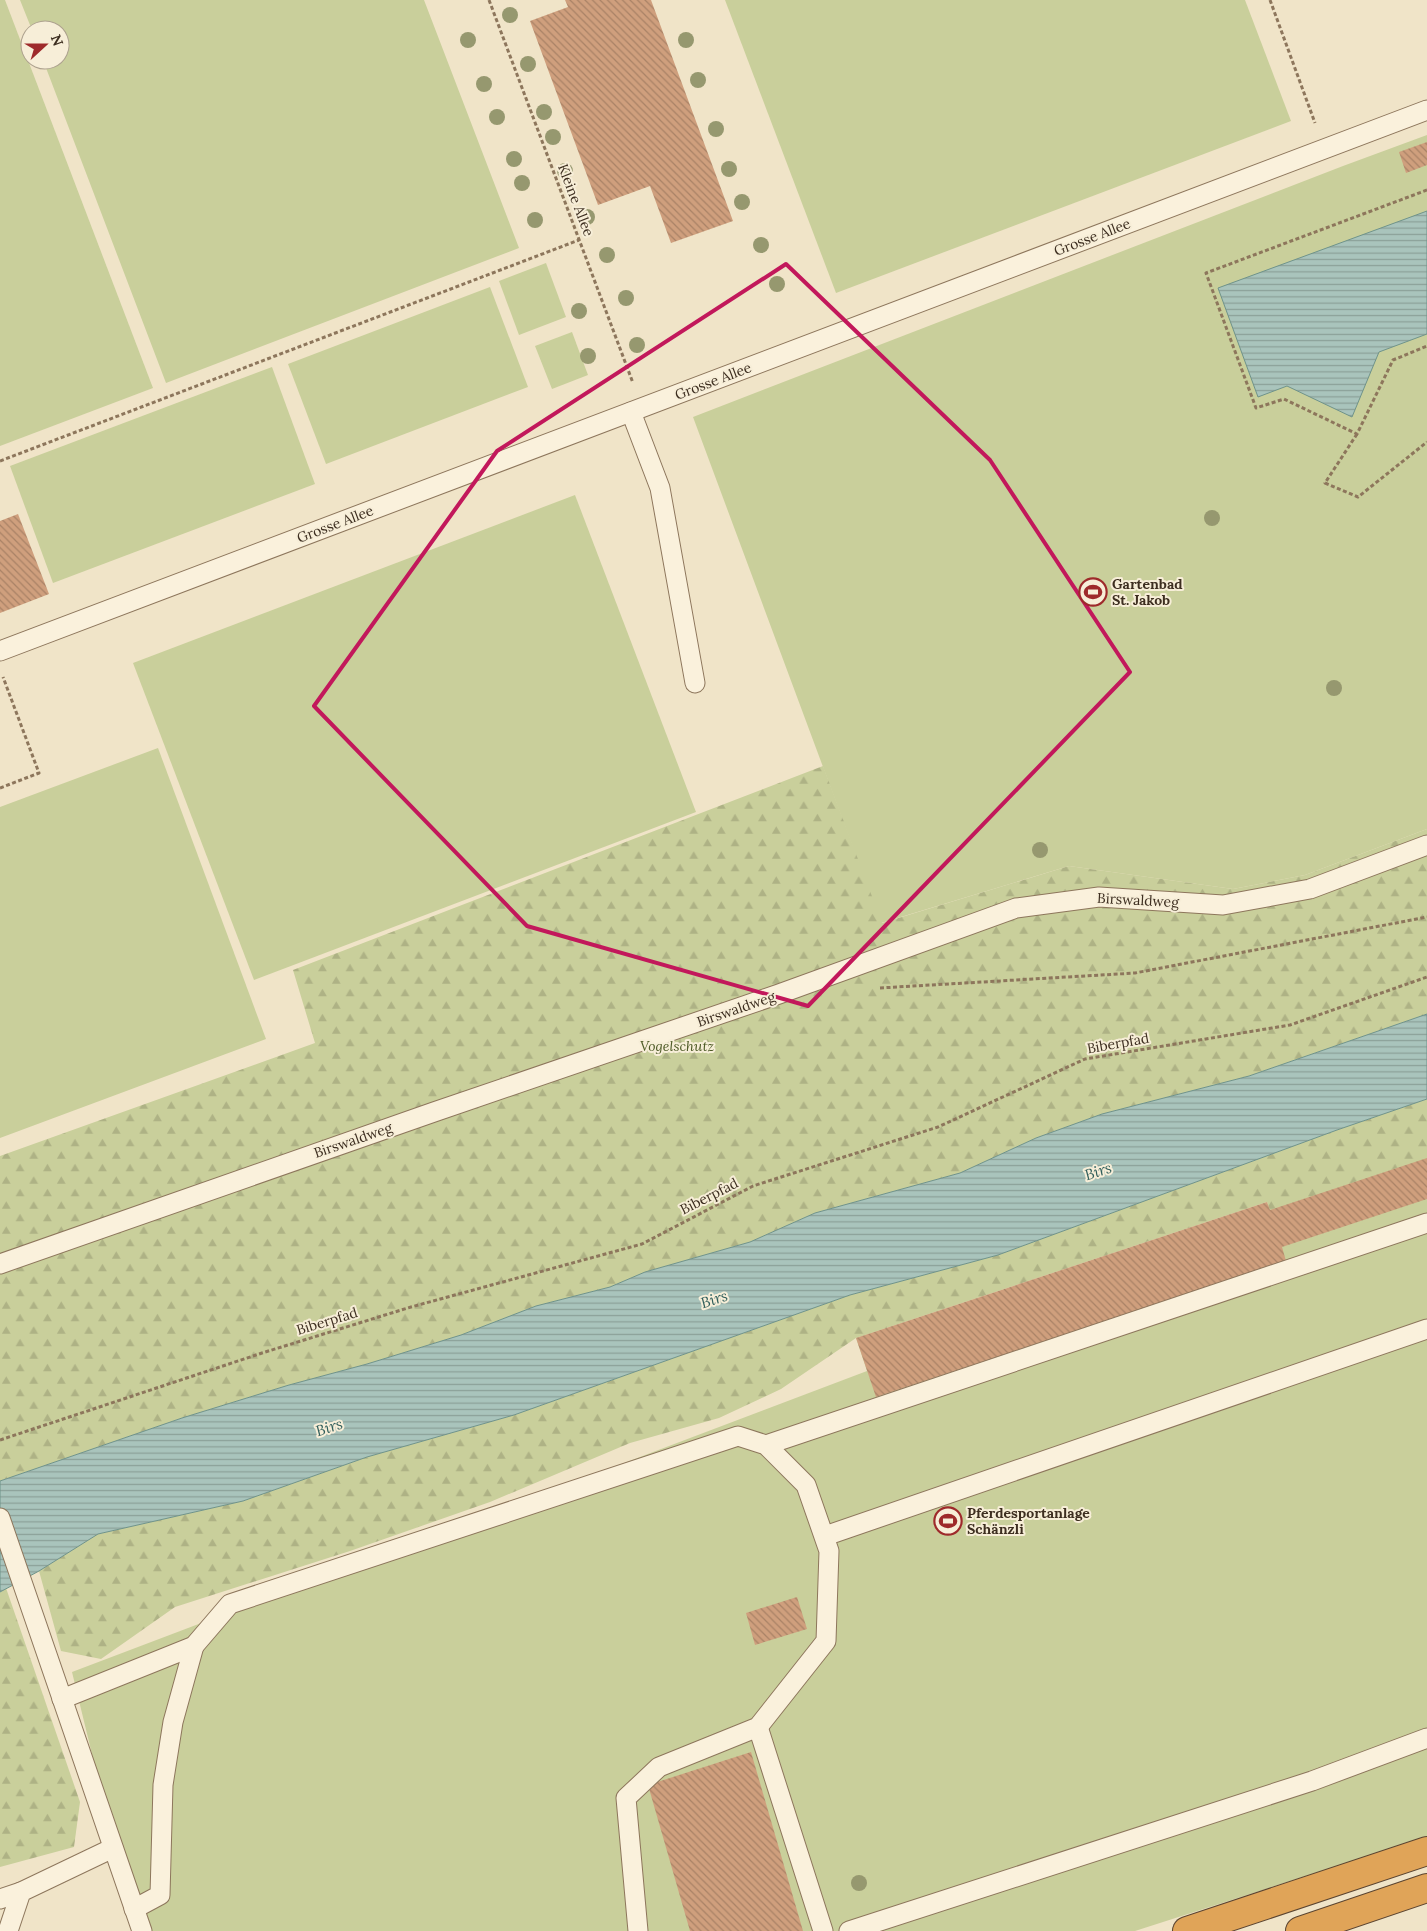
<svg xmlns="http://www.w3.org/2000/svg" width="1427" height="1931" viewBox="0 0 1427 1931" font-family="Lora,serif">
<style>
.grass{fill:#c9cf9b}
.forest{fill:url(#forest-firs)}
.water{fill:url(#water-rules);stroke:#6f938a}
.building{fill:url(#building-back-hatch)}
.lines{fill:none;stroke-linecap:round;stroke-linejoin:round}
.lane-casing{stroke:#8d765c;stroke-width:21}
.highway-casing{stroke:#5b4430;stroke-width:30}
.path{stroke:#8d765c;stroke-width:3;stroke-dasharray:4 2.5;stroke-linecap:butt}
.lane{stroke:#faf1dc;stroke-width:19}
.highway{stroke:#e0a458;stroke-width:28}
.tree{fill:#96986f}
.marked{fill:none;stroke:#c2185b;stroke-width:4;stroke-linejoin:round}
.labels{text-anchor:middle;dominant-baseline:central;stroke-width:4;stroke-linejoin:round;paint-order:stroke}
.street-label{font-size:14px;fill:#3d2e20;stroke:#f7eed8}
.poi-label{font-size:14px;font-weight:bold;fill:#3d2e20;stroke:#f7eed8;text-anchor:start}
.park-label{font-size:14px;font-style:italic;fill:#4d5a26;stroke:#f7eed8}
.water-label{font-size:15px;font-style:italic;fill:#2f5d5a;stroke:#f7eed8}
</style>
<defs>
<pattern id="forest-firs" width="22" height="20" patternUnits="userSpaceOnUse" patternTransform="scale(1.25)"><rect width="22" height="20" fill="#c9cf9b"/><path d="M5 1l3.5 6h-7zM16 11l3.5 6h-7z" fill="#aeb285"/></pattern>
<pattern id="water-rules" width="6" height="5" patternUnits="userSpaceOnUse" patternTransform="scale(1.25)"><rect width="6" height="5" fill="#a9c4bc"/><path d="M0 2.5h6" fill="none" stroke="#8ba098"/></pattern>
<pattern id="building-back-hatch" width="6" height="6" patternUnits="userSpaceOnUse" patternTransform="scale(1.25)"><rect width="6" height="6" fill="#cf9f7d"/><path d="M-1 5l2 2M0 0l6 6M5-1l2 2" fill="none" stroke="#a98266"/></pattern>
</defs>
<rect width="100%" height="100%" fill="#f0e4c8"/>
<g class="grass">
<polygon points="0,0 5,0 153,388 0,446"/>
<polygon points="20,0 424,0 519,248 166,383 43,60 60,60 60,30 32,30"/>
<polygon points="725,0 1245,0 1291,121 836,293"/>
<polygon points="1427,135 1427,829 1305,875 1233,889 1069,866 881,923 693,417 1343,166"/>
<polygon points="546,263 566,317 519,335 499,281"/>
<polygon points="490,287 528,387 326,464 288,364"/>
<polygon points="572,332 588,375 552,389 535,346"/>
<polygon points="272,367 315,484 53,583 10,466"/>
<polygon points="575,495 696,812 254,980 133,663"/>
<polygon points="158,748 266,1039 0,1138 0,807"/>
<polygon points="1427,1153 1427,1837 1135,1931 135,1931 72,1672 867,1371 856,1338"/>
</g>
<g class="forest">
<polygon points="823,766 882,923 1069,866 1233,889 1305,875 1427,829 1427,1014 1249,1076 1102,1114 1036,1138 960,1173 815,1213 750,1242 645,1272 610,1287 536,1306 461,1335 367,1364 289,1385 182,1418 0,1481 0,1156 315,1043 293,970"/>
<polygon points="1427,1099 1427,1158 1270,1210 1267,1202 856,1338 781,1389 719,1418 630,1443 490,1502 350,1551 175,1607 101,1659 61,1651 39,1571 98,1534 243,1501 367,1457 514,1415 850,1295 998,1255 1337,1130"/>
<polygon points="6,1588 80,1802 74,1847 0,1867 0,1592"/>
</g>
<g class="water">
<polygon points="1427,211 1427,334 1379,352 1352,417 1287,386 1258,397 1218,288"/>
<polygon points="1427,1014 1427,1099 1337,1130 998,1255 850,1295 514,1415 367,1457 243,1501 98,1534 39,1571 0,1592 0,1481 182,1418 289,1385 367,1364 461,1335 536,1306 610,1287 645,1272 750,1242 815,1213 960,1173 1036,1138 1102,1114 1249,1076"/>
</g>
<g class="building">
<polygon points="565,0 651,0 733,221 671,243 650,186 598,205 530,21 568,7"/>
<polygon points="1427,142 1427,165 1406,173 1399,152"/>
<polygon points="18,514 49,594 0,613 0,521"/>
<polygon points="1427,1158 1427,1199 1282,1247 1286,1261 876,1397 856,1338 1267,1202 1270,1210"/>
<polygon points="797,1597 807,1629 755,1645 746,1613"/>
<polygon points="751,1752 803,1931 690,1931 648,1785"/>
</g>
<g class="lines">
<g class="lane-casing">
<g id="lane">
<polyline points="631,412 660,488 695,683"/>
<polyline points="0,651 1427,110"/>
<polyline points="0,1264 434,1112 779,994 1016,908 1099,897 1223,905 1310,889 1427,845"/>
<polyline points="766,1445 1427,1223"/>
<polyline points="0,1518 142,1931"/>
<polyline points="825,1536 1427,1329"/>
<polyline points="62,1699 194,1646 230,1604 738,1436 766,1445 806,1485 829,1551 826,1641 758,1727 659,1767 626,1798 638,1931"/>
<polyline points="758,1727 823,1931"/>
<polyline points="0,1899 21,1892"/>
<polyline points="134,1909 160,1895 163,1785 173,1722 194,1646"/>
<polyline points="8,1931 21,1892 113,1848"/>
<polyline points="849,1931 1312,1781 1427,1738"/>
</g>
</g>
<g class="highway-casing">
<g id="highway">
<polyline points="1187,1931 1427,1851"/>
<polyline points="1300,1931 1427,1888"/>
</g>
</g>
<g class="path">
<polyline points="489,0 633,383"/>
<polyline points="1270,0 1315,123"/>
<polyline points="1427,190 1206,273 1256,408 1284,399 1357,434 1393,360 1427,346"/>
<polyline points="1357,434 1325,483 1358,497 1427,442"/>
<polyline points="0,461 579,240"/>
<polyline points="0,788 39,773 3,677"/>
<polyline points="880,988 1135,973 1427,917"/>
<polyline points="0,1440 262,1353 411,1307 642,1244 753,1186 938,1127 1085,1059 1290,1025 1427,977"/>
</g>
<use href="#lane" class="lane"/>
<use href="#highway" class="highway"/>
</g>
<g class="tree">
<circle cx="510" cy="15" r="8"/>
<circle cx="468" cy="40" r="8"/>
<circle cx="686" cy="40" r="8"/>
<circle cx="528" cy="64" r="8"/>
<circle cx="698" cy="80" r="8"/>
<circle cx="484" cy="84" r="8"/>
<circle cx="544" cy="112" r="8"/>
<circle cx="497" cy="117" r="8"/>
<circle cx="716" cy="129" r="8"/>
<circle cx="553" cy="137" r="8"/>
<circle cx="514" cy="159" r="8"/>
<circle cx="729" cy="169" r="8"/>
<circle cx="565" cy="171" r="8"/>
<circle cx="522" cy="183" r="8"/>
<circle cx="742" cy="202" r="8"/>
<circle cx="587" cy="217" r="8"/>
<circle cx="535" cy="220" r="8"/>
<circle cx="761" cy="245" r="8"/>
<circle cx="607" cy="255" r="8"/>
<circle cx="777" cy="284" r="8"/>
<circle cx="626" cy="298" r="8"/>
<circle cx="579" cy="311" r="8"/>
<circle cx="637" cy="345" r="8"/>
<circle cx="588" cy="356" r="8"/>
<circle cx="1212" cy="518" r="8"/>
<circle cx="1334" cy="688" r="8"/>
<circle cx="1040" cy="850" r="8"/>
<circle cx="859" cy="1883" r="8"/>
</g>
<path class="marked" d="M786,264L990,460L1130,672L808,1006L527,926L314,706L497,451Z"/>
<defs>
<g id="stadium-ring" transform="scale(1.4375)"><circle r="9.5" fill="#f7eed8" stroke="#9e2a2b" stroke-width="1.5"/><path d="M0-5a6.5 5 0 1 0 0 10a6.5 5 0 1 0 0-10ZM-3.5-1.8h7v3.6h-7Z" fill="#9e2a2b"/></g>
</defs>
<g fill-rule="evenodd">
<use href="#stadium-ring" x="1093" y="592"/>
<use href="#stadium-ring" x="948" y="1521"/>
</g>
<g class="labels">
<g class="street-label">
<text transform="translate(576 200) rotate(69)">Kleine Allee</text>
<text transform="translate(1092 237) rotate(-21)">Grosse Allee</text>
<text transform="translate(713 381) rotate(-21)">Grosse Allee</text>
<text transform="translate(335 524) rotate(-21)">Grosse Allee</text>
<text transform="translate(1138 900) rotate(3)">Birswaldweg</text>
<text transform="translate(736 1009) rotate(-19)">Birswaldweg</text>
<text transform="translate(1118 1043) rotate(-10)">Biberpfad</text>
<text transform="translate(353 1140) rotate(-19)">Birswaldweg</text>
<text transform="translate(709 1196) rotate(-27)">Biberpfad</text>
<text transform="translate(327 1321) rotate(-17)">Biberpfad</text>
</g>
<g class="poi-label">
<text x="1112" y="584">Gartenbad<tspan x="1112" dy="16">St. Jakob</tspan></text>
<text x="967" y="1513">Pferdesportanlage<tspan x="967" dy="16">Schänzli</tspan></text>
</g>
<g class="park-label">
<text x="677" y="1046">Vogelschutz</text>
</g>
<g class="water-label">
<text transform="translate(1098 1171) rotate(-18)">Birs</text>
<text transform="translate(714 1299) rotate(-18)">Birs</text>
<text transform="translate(329 1427) rotate(-18)">Birs</text>
</g>
</g>
<g transform="translate(45 45) rotate(69)"><circle r="24" fill="#f7eed8" stroke="#ada18e"/>
<path d="M0-4L9 19L0 12L-9 19Z" fill="#9e2a2b"/>
<text y="-8" font-size="14" font-weight="bold" text-anchor="middle" fill="#3d2e20">N</text>
</g>
</svg>
